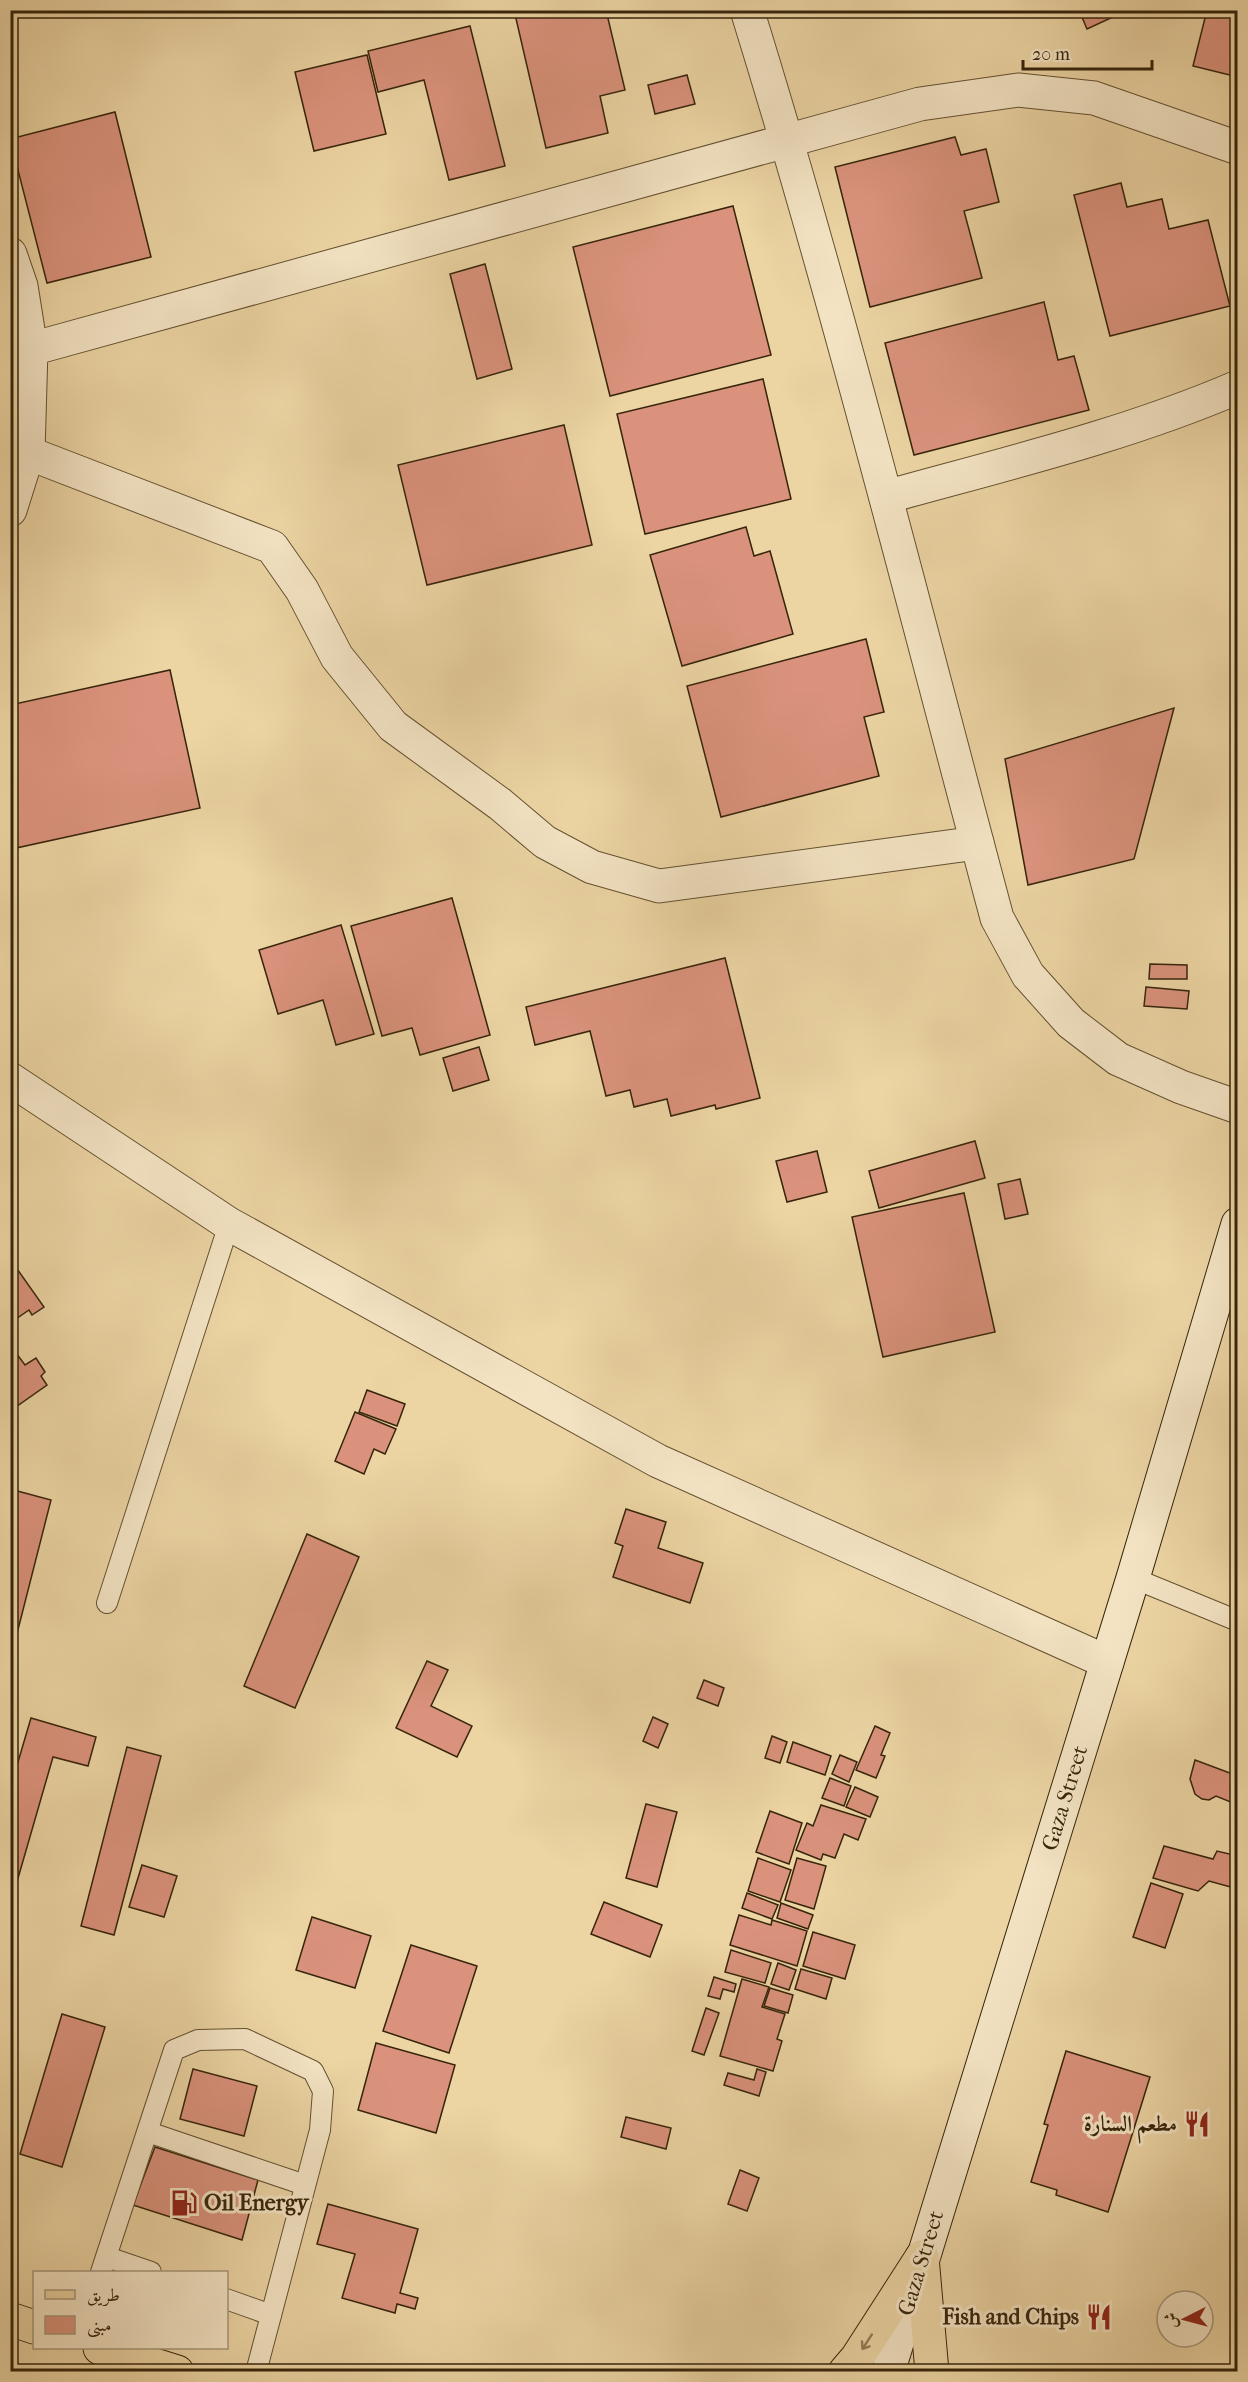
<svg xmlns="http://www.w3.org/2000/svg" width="1248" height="2382" viewBox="0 0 1248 2382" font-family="'IM FELL French Canon',Amiri,serif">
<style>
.building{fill:#da927c;stroke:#36250b;stroke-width:1.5}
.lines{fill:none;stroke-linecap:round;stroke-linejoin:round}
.lane-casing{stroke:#645131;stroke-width:22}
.street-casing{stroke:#645131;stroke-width:35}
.secondary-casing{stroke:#36250b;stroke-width:35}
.primary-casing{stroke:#36250b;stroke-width:35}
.lane{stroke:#f3e3c3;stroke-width:20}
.street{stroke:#f3e3c3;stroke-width:33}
.secondary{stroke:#f3e3c3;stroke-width:33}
.primary{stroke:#ecd4a3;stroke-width:33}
.oneway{stroke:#917c57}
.labels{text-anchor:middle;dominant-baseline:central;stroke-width:6;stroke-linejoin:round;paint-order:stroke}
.street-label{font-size:22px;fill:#36250b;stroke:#f3e3c3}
.poi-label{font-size:22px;font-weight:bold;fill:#36250b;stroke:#f3e3c3;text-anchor:end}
</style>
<rect width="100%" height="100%" fill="#ecd4a3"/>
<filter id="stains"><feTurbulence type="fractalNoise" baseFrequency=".00333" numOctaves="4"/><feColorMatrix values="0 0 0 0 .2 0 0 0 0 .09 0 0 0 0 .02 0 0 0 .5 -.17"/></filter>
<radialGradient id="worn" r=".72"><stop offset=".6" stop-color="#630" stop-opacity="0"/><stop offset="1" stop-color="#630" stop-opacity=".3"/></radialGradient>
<g class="building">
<polygon points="514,10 606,10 625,90 600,96 608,133 546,148"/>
<polygon points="1079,10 1128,10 1087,29"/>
<polygon points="1207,10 1238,10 1238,77 1193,66"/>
<polygon points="470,26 505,166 449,180 424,80 378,92 368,51"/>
<polygon points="367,55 386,134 314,151 295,72"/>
<polygon points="687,75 695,104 655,114 648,85"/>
<polygon points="115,112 151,257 47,283 10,139"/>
<polygon points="955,137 961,155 986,149 999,202 964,211 982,278 870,307 835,167"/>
<polygon points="1121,183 1127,207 1162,199 1169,229 1208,220 1230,306 1110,336 1074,195"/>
<polygon points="733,206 771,355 610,396 573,247"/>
<polygon points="485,264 512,369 477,379 450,274"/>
<polygon points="1044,302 1058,360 1074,356 1089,410 914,455 885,343"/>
<polygon points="763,379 791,499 645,534 617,414"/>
<polygon points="564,425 592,545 427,585 398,465"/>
<polygon points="746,527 754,556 770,551 793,634 682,666 650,555"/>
<polygon points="866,639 884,712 864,717 879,776 721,817 687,686"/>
<polygon points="170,670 200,808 16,848 10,824 10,705"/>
<polygon points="1174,708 1134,859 1028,885 1005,759"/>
<polygon points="452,898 490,1035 420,1055 412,1028 382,1036 351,926"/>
<polygon points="341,925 374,1034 336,1045 323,1000 278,1014 259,950"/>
<polygon points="725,958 760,1098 716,1109 715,1105 671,1116 667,1099 634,1107 630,1090 606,1096 590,1031 535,1045 526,1007"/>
<polygon points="1150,964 1187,965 1187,979 1149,979"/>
<polygon points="1146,987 1189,991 1187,1009 1144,1006"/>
<polygon points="479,1047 489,1080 453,1091 443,1058"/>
<polygon points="975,1141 985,1178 879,1208 869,1171"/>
<polygon points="817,1151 827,1192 787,1202 776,1161"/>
<polygon points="1020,1179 1028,1214 1005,1219 998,1184"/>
<polygon points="964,1193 995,1332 883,1357 852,1217"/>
<polygon points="15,1266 44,1307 32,1315 29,1310 10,1323 10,1269"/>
<polygon points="10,1345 25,1365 36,1358 45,1372 41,1376 47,1385 10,1411"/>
<polygon points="367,1390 405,1404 397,1426 359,1412"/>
<polygon points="355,1412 396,1429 385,1454 374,1449 364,1474 335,1461"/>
<polygon points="10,1489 51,1500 10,1661"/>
<polygon points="626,1509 666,1522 658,1548 703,1563 690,1603 613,1577 623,1546 615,1543"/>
<polygon points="307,1534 359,1557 295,1708 244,1686"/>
<polygon points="427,1661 448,1670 431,1706 472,1726 457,1757 396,1728"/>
<polygon points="704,1680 724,1688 718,1706 697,1698"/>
<polygon points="653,1717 668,1724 658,1748 643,1741"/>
<polygon points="31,1718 96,1737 88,1766 53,1757 10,1906 10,1789"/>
<polygon points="875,1726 890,1733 881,1755 885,1756 876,1778 856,1770"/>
<polygon points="772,1736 787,1742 780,1763 765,1758"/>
<polygon points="793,1742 831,1756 825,1775 787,1762"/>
<polygon points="127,1747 161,1756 114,1935 81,1926"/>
<polygon points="840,1755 857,1762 849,1782 832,1774"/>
<polygon points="1195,1760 1238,1776 1238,1805 1216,1796 1209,1800 1202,1799 1195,1794 1190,1779"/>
<polygon points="830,1778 851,1786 844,1806 822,1798"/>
<polygon points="855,1787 878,1797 870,1817 846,1807"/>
<polygon points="646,1804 677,1812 657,1887 626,1878"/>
<polygon points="821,1805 866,1819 858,1840 844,1834 835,1858 823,1854 821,1860 796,1850 807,1823 813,1826"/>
<polygon points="770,1811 802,1823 789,1864 756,1852"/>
<polygon points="1164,1846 1213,1859 1217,1851 1238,1856 1238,1889 1209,1881 1198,1891 1153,1878"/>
<polygon points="758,1858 791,1870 780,1902 748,1891"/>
<polygon points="797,1858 826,1866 814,1909 785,1900"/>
<polygon points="142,1865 177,1876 164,1917 129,1907"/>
<polygon points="1151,1883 1183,1894 1165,1948 1133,1937"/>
<polygon points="747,1893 778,1905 772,1919 742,1908"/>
<polygon points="604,1902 662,1925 650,1957 591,1934"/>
<polygon points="781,1903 813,1915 808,1929 777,1918"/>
<polygon points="739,1915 771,1925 772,1920 807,1931 797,1966 730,1945"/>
<polygon points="312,1917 371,1936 355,1988 296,1970"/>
<polygon points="813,1932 855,1945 845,1979 803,1966"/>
<polygon points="411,1945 477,1966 449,2053 383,2031"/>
<polygon points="731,1950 771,1963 765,1983 725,1972"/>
<polygon points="778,1963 796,1970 789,1990 771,1984"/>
<polygon points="801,1969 832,1978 826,1999 795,1989"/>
<polygon points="714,1977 736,1984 734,1992 723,1989 720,1999 708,1996"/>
<polygon points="742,1979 769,1987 762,2007 785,2014 777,2039 782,2041 773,2071 720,2056"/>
<polygon points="770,1988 793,1995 788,2013 764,2006"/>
<polygon points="706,2008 719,2013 704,2055 692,2051"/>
<polygon points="62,2014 105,2027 62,2167 20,2154"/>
<polygon points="376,2043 455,2065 436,2133 358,2110"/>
<polygon points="1066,2051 1150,2077 1108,2212 1056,2195 1057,2190 1031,2182 1048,2125 1044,2124"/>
<polygon points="193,2069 257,2086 244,2136 180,2119"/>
<polygon points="757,2069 766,2072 759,2096 724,2085 728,2073 754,2080"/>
<polygon points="626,2117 671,2128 666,2149 621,2137"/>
<polygon points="155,2147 258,2180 242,2240 133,2205"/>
<polygon points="740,2170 759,2178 747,2211 728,2204"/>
<polygon points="328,2204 418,2229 400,2293 418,2298 415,2309 397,2304 395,2313 342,2298 355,2254 317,2244"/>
</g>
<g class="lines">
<g class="lane-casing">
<g id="lane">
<polyline points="1133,1578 1238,1621"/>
<polyline points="107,1603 229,1224"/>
<polyline points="148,2132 305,2185"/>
<polyline points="107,2257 151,2272"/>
<polyline points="101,2272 174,2050 198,2040 245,2039 313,2071 323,2091 320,2130 256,2372"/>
<polyline points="226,2299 271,2315"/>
</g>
</g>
<g class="street-casing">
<g id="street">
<path d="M747,10C840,310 916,615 997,918L1028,975L1071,1023L1118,1059L1181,1087L1238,1107"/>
<polyline points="10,254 21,286 31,349 28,453 10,510"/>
<polyline points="31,349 920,104 1018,90 1094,98 1238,148"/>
<polyline points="28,453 272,547 302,590 337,657 393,726 500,804 545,842 592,867 659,886 977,843"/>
<path d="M886,497C1004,464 1124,436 1238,387"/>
<polyline points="10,1079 229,1224 658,1461 1107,1662"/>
</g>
</g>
<g class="secondary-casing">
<polyline id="secondary" points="888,2372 1133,1578 1238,1224"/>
</g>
<g class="primary-casing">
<g id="primary">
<polyline points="922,2257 932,2372"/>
<polyline points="10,2319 34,2327"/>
<polyline points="100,2348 177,2372"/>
<polyline points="845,2372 857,2358 922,2257"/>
</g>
</g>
<use href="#lane" class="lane"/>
<use href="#street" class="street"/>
<use href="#secondary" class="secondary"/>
<use href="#primary" class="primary"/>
</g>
<defs><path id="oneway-shaft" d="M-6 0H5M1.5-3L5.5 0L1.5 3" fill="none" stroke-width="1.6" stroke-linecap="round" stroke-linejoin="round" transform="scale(1.5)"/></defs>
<use class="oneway" href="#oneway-shaft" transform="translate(867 2342) rotate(123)"/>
<defs>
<g id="restaurant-bare" transform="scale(2.07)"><path d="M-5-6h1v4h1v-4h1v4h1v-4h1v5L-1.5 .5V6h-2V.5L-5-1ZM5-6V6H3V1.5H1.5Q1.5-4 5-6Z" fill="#8f2418" stroke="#f3e3c3" stroke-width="2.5" paint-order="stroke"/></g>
<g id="fuel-bare" transform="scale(2.07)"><path d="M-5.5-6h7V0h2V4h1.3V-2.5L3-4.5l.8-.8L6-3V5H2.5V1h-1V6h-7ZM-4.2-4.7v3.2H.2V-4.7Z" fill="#8f2418" stroke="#f3e3c3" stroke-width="2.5" paint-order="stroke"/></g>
</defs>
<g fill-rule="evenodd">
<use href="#restaurant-bare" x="1197" y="2124"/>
<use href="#fuel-bare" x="184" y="2203"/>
<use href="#restaurant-bare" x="1099" y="2317"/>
</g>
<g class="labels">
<g class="street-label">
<text transform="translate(1065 1798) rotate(-73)">Gaza Street</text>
<text transform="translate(921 2263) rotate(-73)">Gaza Street</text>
</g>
<g class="poi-label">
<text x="1177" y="2124">مطعم السنارة</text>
<text x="204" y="2203" text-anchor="start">Oil Energy</text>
<text x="1079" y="2317">Fish and Chips</text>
</g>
</g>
<rect width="1248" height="2382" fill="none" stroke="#ecd4a3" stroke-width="36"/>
<rect x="12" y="12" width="1224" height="2358" fill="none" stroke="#36250b" stroke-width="3"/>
<rect x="18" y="18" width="1212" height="2346" fill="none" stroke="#36250b" stroke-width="1.5"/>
<rect x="33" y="2271" width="195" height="78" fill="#f3e3c3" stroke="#a79779" stroke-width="1.5"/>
<rect x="45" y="2290" width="30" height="9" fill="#ecd4a3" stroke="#a79779" stroke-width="1.5"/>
<text x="87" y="2301" font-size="18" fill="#36250b">طريق</text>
<rect x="45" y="2316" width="30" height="18" fill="#da927c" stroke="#a79779" stroke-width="1.5"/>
<text x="87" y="2331" font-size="18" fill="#36250b">مبنى</text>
<g transform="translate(1185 2319) rotate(264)"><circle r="28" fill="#f3e3c3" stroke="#a79779" stroke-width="1.5"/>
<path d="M0-4.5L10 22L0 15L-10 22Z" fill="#8f2418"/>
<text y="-9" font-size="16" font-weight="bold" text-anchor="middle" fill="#36250b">ش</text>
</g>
<path d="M1023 60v9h129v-9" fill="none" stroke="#36250b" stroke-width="3"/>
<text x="1032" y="60" font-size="18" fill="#36250b" stroke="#f3e3c3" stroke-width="4.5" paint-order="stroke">20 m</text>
<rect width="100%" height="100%" filter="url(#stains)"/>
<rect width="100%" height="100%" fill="url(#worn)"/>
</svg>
